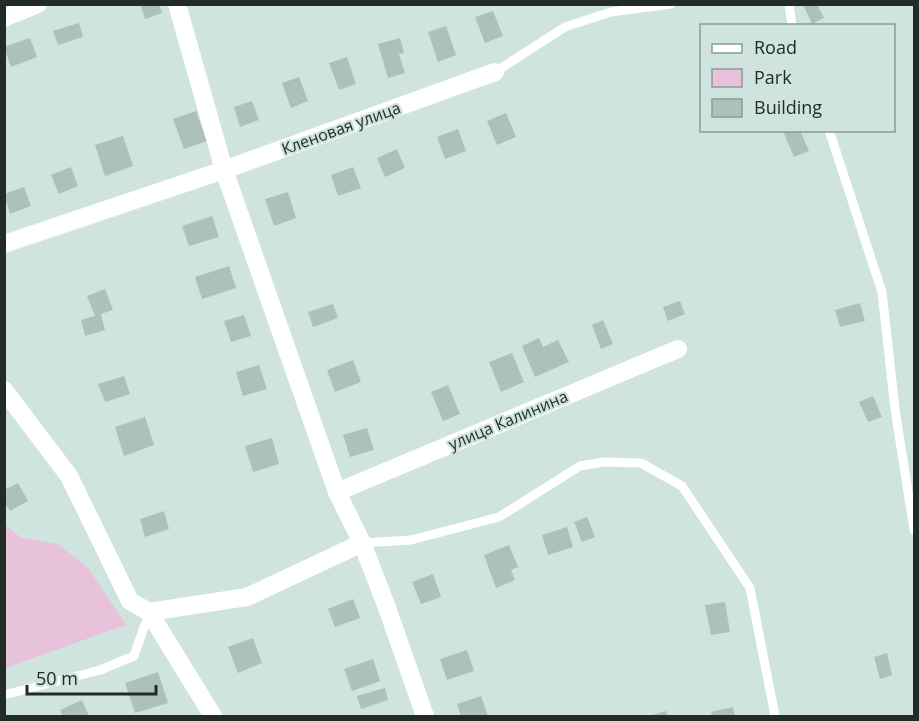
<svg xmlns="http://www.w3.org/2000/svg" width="919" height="721" viewBox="0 0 919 721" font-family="'Open Sans',sans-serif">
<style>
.green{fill:#e7c2da}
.building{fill:#acc1ba}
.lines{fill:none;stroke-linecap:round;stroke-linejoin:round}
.service{stroke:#fff;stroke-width:9}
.minor{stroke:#fff;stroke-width:18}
.labels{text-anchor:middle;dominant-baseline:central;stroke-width:4.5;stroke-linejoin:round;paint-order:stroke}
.street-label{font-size:16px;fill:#232b29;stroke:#cfe4de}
</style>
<rect width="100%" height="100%" fill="#cfe4de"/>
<polygon class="green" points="5,525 20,537 58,544 88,568 126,625 5,668"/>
<g class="building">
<polygon points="140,4 159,4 162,13 145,19"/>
<polygon points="810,4 817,4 824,18 812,24 804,7"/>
<polygon points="493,11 503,36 485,43 475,17"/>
<polygon points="79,23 83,37 58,45 53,31"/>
<polygon points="446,26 456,55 438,62 428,32"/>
<polygon points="30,38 37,57 11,67 4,47"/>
<polygon points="400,38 404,53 399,54 405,73 388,78 378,44"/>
<polygon points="347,57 356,84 339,90 329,63"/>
<polygon points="299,77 308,101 291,108 282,83"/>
<polygon points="252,101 259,120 240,127 234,107"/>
<polygon points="196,111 207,141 184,149 173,119"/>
<polygon points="506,113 516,137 497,145 487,121"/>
<polygon points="458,129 466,151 445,159 437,137"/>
<polygon points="800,130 809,151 794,157 783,131"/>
<polygon points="123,136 133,166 105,176 95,145"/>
<polygon points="397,149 405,168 385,177 377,158"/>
<polygon points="71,167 78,186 59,194 51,175"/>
<polygon points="353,167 361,188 338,196 331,175"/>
<polygon points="24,187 31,206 10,214 4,194"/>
<polygon points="288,192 296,218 274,226 265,199"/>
<polygon points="212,216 219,237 189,246 182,226"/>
<polygon points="229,266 236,288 202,299 195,277"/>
<polygon points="105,289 113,310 101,314 105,330 85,336 81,320 95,316 87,296"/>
<polygon points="680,301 685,314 668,321 663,307"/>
<polygon points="860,303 865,321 840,327 835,310"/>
<polygon points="333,304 338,318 313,327 308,312"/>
<polygon points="244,315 251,336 231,342 224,321"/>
<polygon points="603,320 613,344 601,349 592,325"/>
<polygon points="539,338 543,347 558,340 569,362 535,377 522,346"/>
<polygon points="512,353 524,382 501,392 489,362"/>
<polygon points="353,360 361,382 335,392 327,370"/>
<polygon points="259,365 267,389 243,396 236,372"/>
<polygon points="124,376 130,394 105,402 98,384"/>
<polygon points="448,385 460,414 443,421 431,392"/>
<polygon points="873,396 882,417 868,422 859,402"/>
<polygon points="145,417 154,445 124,456 115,427"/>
<polygon points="367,428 374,450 350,457 343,435"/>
<polygon points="272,438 279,464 253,472 245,446"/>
<polygon points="18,483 28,501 10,511 4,502 4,490"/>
<polygon points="164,511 169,529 145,537 140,519"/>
<polygon points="587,517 595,537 582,542 574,522"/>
<polygon points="567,527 573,547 548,555 542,535"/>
<polygon points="509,545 518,567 511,570 515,580 496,588 484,555"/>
<polygon points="433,574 441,597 421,604 412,582"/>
<polygon points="353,599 360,618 335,627 328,609"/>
<polygon points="725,602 730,632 711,635 705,605"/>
<polygon points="253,638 262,663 238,673 228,647"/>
<polygon points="467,650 474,671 447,680 440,659"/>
<polygon points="887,653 892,675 880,679 874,657"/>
<polygon points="373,659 380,681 352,691 344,669"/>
<polygon points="158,672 168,703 135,713 125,683"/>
<polygon points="385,688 388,700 361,709 357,696"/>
<polygon points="481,696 488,716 461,716 457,704"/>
<polygon points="82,700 89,716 63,716 60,710"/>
<polygon points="733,707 735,716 712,716 711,712"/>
<polygon points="666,711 668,716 649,716"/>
</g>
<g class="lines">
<g class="service">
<polyline points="789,4 792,26"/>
<polyline points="495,72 565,27 611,12 671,4"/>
<polyline points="829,130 882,292 895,409 914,530"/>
<polyline points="362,543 411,540 499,517 580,466 603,462 641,463 682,486 750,588 775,716"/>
<polyline points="4,695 100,670 134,656 149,613"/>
</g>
<g class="minor">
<polyline points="177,4 224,170 337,492 362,543 386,605 425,716"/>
<polyline points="4,18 38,4"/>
<polyline points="4,244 224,170 495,72"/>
<polyline points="4,390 69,476 130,601 149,612 213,716"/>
<polyline points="337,492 678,349"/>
<polyline points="149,612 247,597 362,543"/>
</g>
</g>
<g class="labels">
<g class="street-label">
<text transform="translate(341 128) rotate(-20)">Кленовая улица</text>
<text transform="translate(508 420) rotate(-23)">улица Калинина</text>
</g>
</g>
<rect width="919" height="721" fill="none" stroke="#232b29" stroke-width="12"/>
<rect x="700" y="24" width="195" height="108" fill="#cfe4de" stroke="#8a9a96" stroke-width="1.5"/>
<rect x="712" y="44" width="30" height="9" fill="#ffffff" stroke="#8a9a96" stroke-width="1.5"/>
<text x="754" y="54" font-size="18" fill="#232b29">Road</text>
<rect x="712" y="69" width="30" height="18" fill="#e7c2da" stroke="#8a9a96" stroke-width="1.5"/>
<text x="754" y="84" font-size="18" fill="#232b29">Park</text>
<rect x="712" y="99" width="30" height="18" fill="#acc1ba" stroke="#8a9a96" stroke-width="1.5"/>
<text x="754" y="114" font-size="18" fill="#232b29">Building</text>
<path d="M27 685v9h129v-9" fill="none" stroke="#232b29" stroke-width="3"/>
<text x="36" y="685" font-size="18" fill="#232b29" stroke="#cfe4de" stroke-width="4.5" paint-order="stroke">50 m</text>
</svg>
